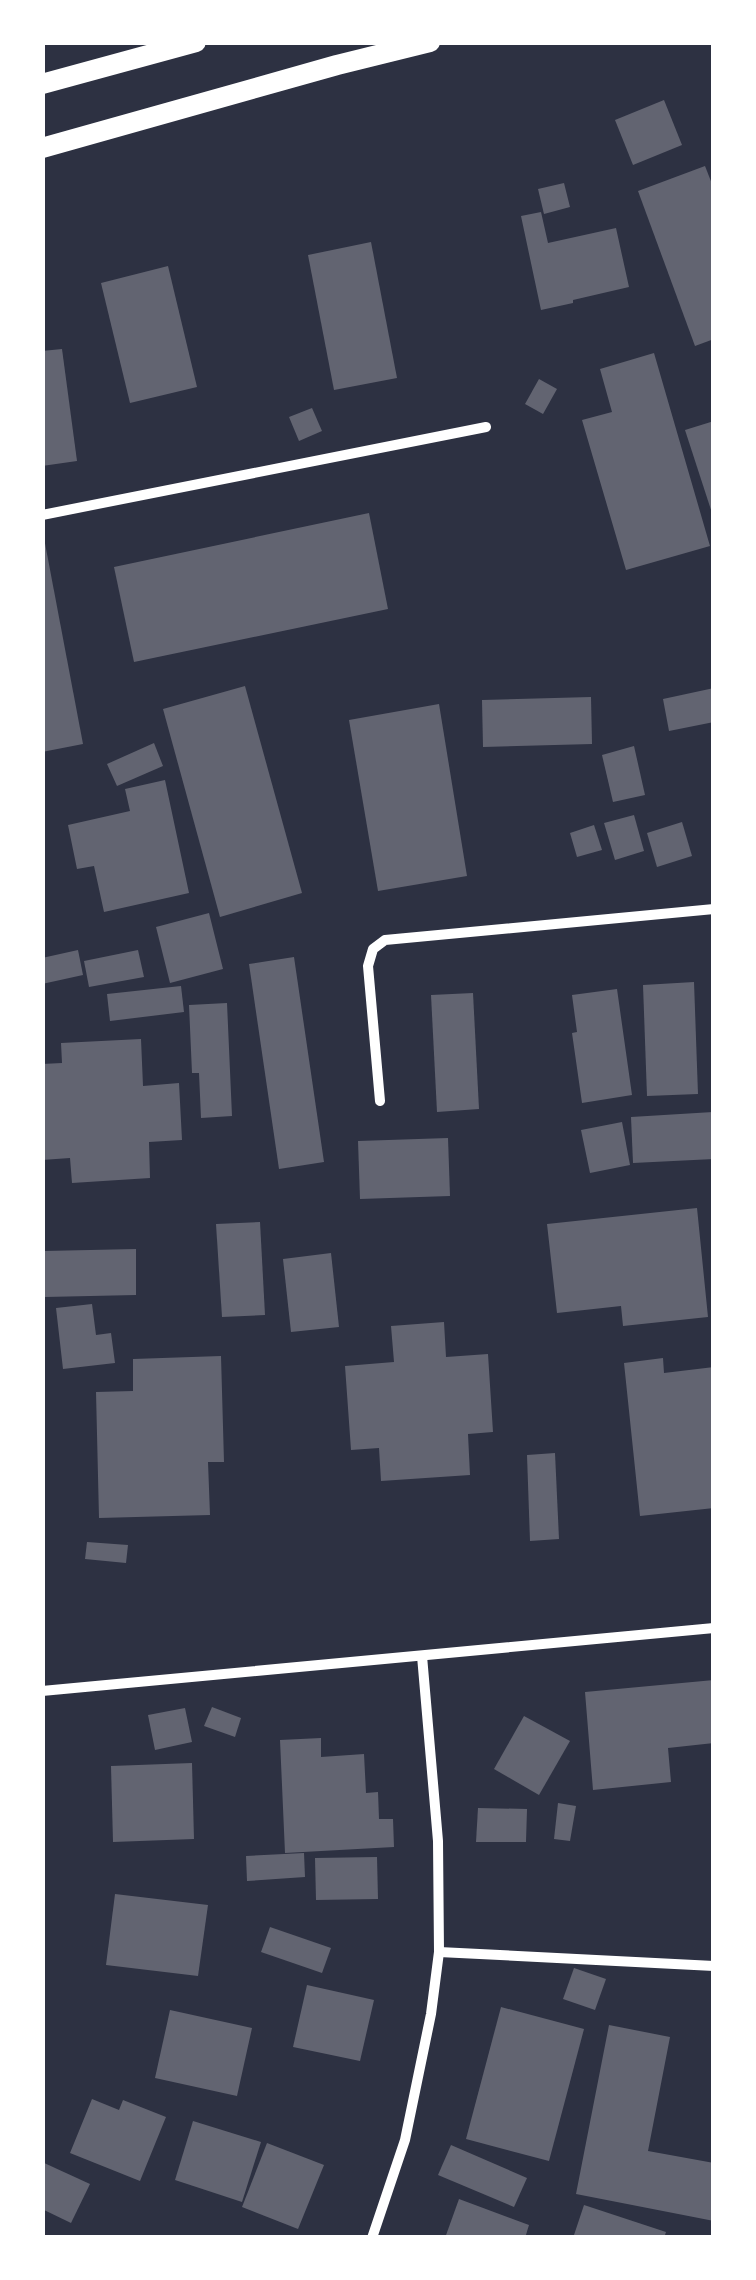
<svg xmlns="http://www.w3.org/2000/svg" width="756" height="2280" viewBox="0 0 756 2280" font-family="Quicksand,sans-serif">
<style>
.building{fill:#626471}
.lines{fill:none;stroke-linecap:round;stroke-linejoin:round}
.minor{stroke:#fff;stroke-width:10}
.secondary{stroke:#fff;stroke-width:20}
</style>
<rect width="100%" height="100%" fill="#2d3142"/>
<g class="building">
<polygon points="664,100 682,145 633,165 615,120"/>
<polygon points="705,166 714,189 714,339 695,346 638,191"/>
<polygon points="564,183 570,207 544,214 538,189"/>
<polygon points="541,212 548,243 616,228 629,287 573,300 573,303 541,310 521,216"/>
<polygon points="371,242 397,378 334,390 308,255"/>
<polygon points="168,266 197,387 130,403 101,283"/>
<polygon points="62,349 77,461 42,466 42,351"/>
<polygon points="654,353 710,546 626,570 582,420 612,412 600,369"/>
<polygon points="539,379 557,389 543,414 525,404"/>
<polygon points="312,408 322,431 299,441 289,417"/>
<polygon points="714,421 714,516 713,516 685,430"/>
<polygon points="369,513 388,609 134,662 114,567"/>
<polygon points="42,538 44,538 83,744 42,752"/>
<polygon points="245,686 302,893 220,917 163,709"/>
<polygon points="714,688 714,722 669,731 663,699"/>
<polygon points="591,697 592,744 483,747 482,700"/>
<polygon points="439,704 467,876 378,891 349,720"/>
<polygon points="154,743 163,766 117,786 107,764"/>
<polygon points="634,746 645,795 613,802 602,755"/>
<polygon points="165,780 189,893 104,912 94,866 77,869 68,825 130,811 125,789"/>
<polygon points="634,815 644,851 615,860 604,823"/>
<polygon points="682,822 692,856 657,867 647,833"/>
<polygon points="594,825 602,850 577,857 570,833"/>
<polygon points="209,913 223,969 170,983 156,927"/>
<polygon points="78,950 83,975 42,984 42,958"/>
<polygon points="138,950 144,977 89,987 84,961"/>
<polygon points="294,957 324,1162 279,1169 249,964"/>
<polygon points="694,982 698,1094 647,1096 643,985"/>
<polygon points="181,986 184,1012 110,1021 107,994"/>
<polygon points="617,989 632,1095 582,1103 572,1033 577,1032 572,995"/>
<polygon points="473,993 479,1109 437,1112 431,995"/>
<polygon points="227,1003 232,1116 201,1118 199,1073 192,1073 189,1005"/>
<polygon points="141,1039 143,1086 179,1083 182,1140 149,1142 150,1178 72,1183 70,1158 42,1160 42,1064 62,1063 61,1043"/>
<polygon points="713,1112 714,1159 633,1163 631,1117"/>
<polygon points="622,1122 630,1165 590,1173 581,1130"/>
<polygon points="448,1138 450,1196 360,1199 358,1141"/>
<polygon points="697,1208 708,1317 623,1326 621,1306 557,1313 547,1224"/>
<polygon points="260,1222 265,1315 222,1317 216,1224"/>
<polygon points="136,1249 136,1295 45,1297 44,1251"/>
<polygon points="331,1253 339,1327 291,1332 283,1259"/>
<polygon points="92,1304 96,1335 111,1333 115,1363 63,1369 56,1308"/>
<polygon points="444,1322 446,1357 488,1354 493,1432 468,1434 470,1475 381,1481 379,1448 351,1450 345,1366 394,1362 391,1326"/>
<polygon points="221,1356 224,1462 208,1462 210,1515 99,1518 96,1392 133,1391 133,1359"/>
<polygon points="663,1358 664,1373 714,1367 714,1508 640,1516 624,1363"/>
<polygon points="555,1453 559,1539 530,1541 527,1455"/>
<polygon points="87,1542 128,1545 126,1563 85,1559"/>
<polygon points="714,1680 714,1743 668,1748 671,1782 593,1790 585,1692"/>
<polygon points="212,1707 241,1718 235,1737 204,1726"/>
<polygon points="185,1708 192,1742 155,1750 148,1715"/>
<polygon points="524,1716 570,1741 539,1795 494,1769"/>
<polygon points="321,1738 321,1757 364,1754 366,1793 378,1792 379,1819 393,1819 394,1847 285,1853 280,1740"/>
<polygon points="192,1763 194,1839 113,1842 111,1766"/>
<polygon points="558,1803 576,1806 570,1841 554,1839"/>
<polygon points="478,1808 527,1809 526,1842 476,1842"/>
<polygon points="304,1853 305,1877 247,1881 246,1856"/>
<polygon points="377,1857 378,1899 316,1900 315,1858"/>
<polygon points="115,1894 208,1905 198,1976 106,1965"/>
<polygon points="270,1927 331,1948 322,1973 261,1952"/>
<polygon points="574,1968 606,1979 595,2010 563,1999"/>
<polygon points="307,1985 374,2000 360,2061 293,2047"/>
<polygon points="501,2007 584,2029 549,2161 466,2139"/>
<polygon points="170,2010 252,2028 237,2096 155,2078"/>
<polygon points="609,2025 670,2037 648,2151 714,2163 714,2221 576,2194"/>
<polygon points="92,2099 119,2110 123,2100 166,2117 140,2181 70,2153"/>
<polygon points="193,2121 261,2142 242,2202 175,2180"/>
<polygon points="267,2143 324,2165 298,2229 242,2207"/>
<polygon points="451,2145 527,2178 514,2207 438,2175"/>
<polygon points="42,2162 90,2184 71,2223 42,2209"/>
<polygon points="459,2199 529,2225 525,2238 445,2238"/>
<polygon points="584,2205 666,2232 664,2238 573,2238"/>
</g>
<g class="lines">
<g class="minor">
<polyline points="42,515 486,427"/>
<polyline points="380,1101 368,966 373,949 385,940 714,909"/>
<polyline points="42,1691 714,1628"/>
<polyline points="439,1952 714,1966"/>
<polyline points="372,2238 405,2140 431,2014 439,1952 438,1841 422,1656"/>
</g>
<g class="secondary">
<polyline points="42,84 196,42"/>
<polyline points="42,148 337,65 430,42"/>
</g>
</g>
<rect width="756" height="2280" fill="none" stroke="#ffffff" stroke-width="90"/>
</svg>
